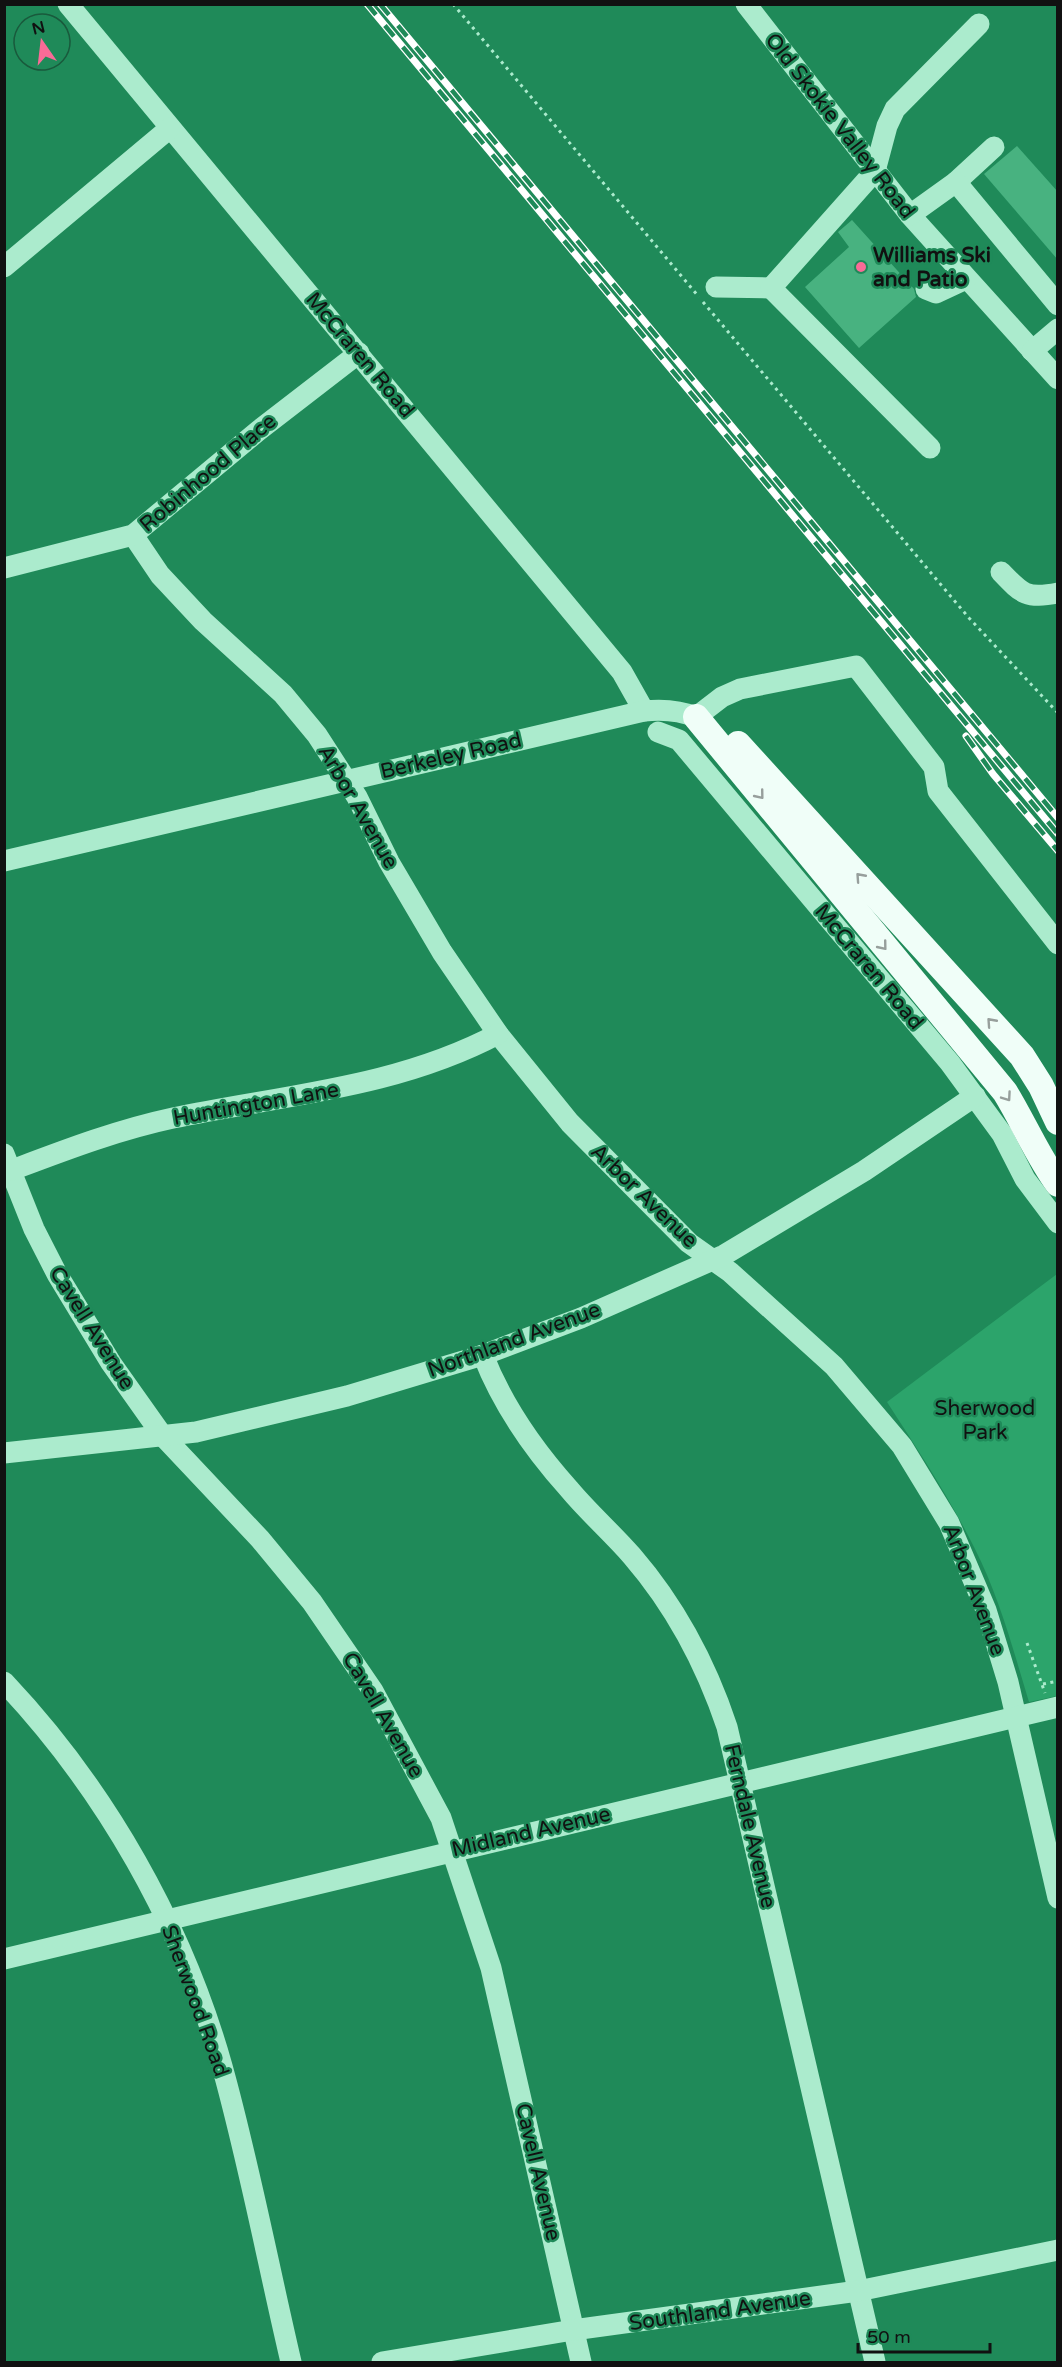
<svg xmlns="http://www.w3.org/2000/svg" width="1062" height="2367" viewBox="0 0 1062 2367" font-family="'Varela Round',sans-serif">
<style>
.green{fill:#2ca46b}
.building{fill:#48b280}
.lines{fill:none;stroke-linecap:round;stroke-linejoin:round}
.path{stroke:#abebcd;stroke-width:3;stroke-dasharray:3 4.5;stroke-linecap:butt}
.minor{stroke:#abebcd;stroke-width:21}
.major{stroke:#f0fef8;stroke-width:26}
.rail-casing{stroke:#fff;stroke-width:7}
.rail{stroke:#1f8a59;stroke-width:4.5;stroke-dasharray:14;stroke-linecap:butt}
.oneway{stroke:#979f9c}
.poi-dot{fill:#f96b97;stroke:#1f8a59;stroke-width:2}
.labels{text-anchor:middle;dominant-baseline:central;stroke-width:5;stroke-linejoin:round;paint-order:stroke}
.street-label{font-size:21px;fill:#111;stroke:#1f8a59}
.poi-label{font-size:21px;font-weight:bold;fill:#111;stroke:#1f8a59;text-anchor:start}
.park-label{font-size:21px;fill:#111;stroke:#1f8a59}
</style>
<rect width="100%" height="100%" fill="#1f8a59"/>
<path class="green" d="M1057,1274V1696L1029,1702C1013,1649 999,1596 974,1547C949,1497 918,1450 887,1402Z"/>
<g class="building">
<polygon points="1017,146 1058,192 1058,260 984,174"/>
<polygon points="852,220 914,289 916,297 859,348 805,287 849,247 838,232"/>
</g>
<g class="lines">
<g class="path">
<polyline points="453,4 699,297"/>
<polyline points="703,302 969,618 1058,713"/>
<polyline points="1027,1643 1045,1693"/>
<polyline points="1043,1684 1058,1681"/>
</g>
<g class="minor">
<polyline points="68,4 622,672 644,711"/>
<polyline points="746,4 910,215 1058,379"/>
<polyline points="956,182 994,147"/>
<polyline points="910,215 956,182 1058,305"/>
<polyline points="4,267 170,128"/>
<polyline points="716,287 771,288"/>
<polyline points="926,289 936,293 966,279"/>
<polyline points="1032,351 1058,329"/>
<polyline points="930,448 771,288 875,171 887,126 895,109 979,24"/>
<polyline points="133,535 160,575 203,621 283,694 317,735 357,797 389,862 442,952 498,1034 570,1123 689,1243 730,1272 834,1366 902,1446 949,1523 986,1610 1008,1682 1058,1898"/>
<polyline points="4,568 133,535 258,431 359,353"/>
<path d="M1001,572C1022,594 1026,599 1058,593"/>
<polyline points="658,732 679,740 950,1063 1002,1134 1025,1179 1058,1223"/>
<path d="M4,861L644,711C663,709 679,710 696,717L722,697L740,689L856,666L934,767L938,791L1058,944"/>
<polyline points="4,1154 34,1229 57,1274 111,1363 162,1435 260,1539 312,1602 373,1691 441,1818 491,1968 581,2362"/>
<path d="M12,1170C65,1150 117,1130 173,1118C283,1095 396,1088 498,1034"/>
<path d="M483,1355C502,1404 534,1450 569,1489C589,1513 612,1533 632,1556C676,1607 706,1664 727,1727L875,2362"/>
<polyline points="4,1453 196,1432 347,1396 483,1355 581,1318 724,1255 864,1171 975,1096"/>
<path d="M4,1682C105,1789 182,1924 222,2066C249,2163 268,2264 291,2362"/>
<polyline points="4,1959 1058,1707"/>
<polyline points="382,2362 573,2330 858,2291 1058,2250"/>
</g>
<g class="major">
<path d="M696,717L1005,1092C1024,1123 1037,1155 1058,1184"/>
<polyline points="738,744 1022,1056 1041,1086 1058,1122"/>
</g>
<g class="rail-casing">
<g id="rail">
<polyline points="367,4 1058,834"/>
<polyline points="380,4 1058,818"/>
<polyline points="966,736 993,774 1058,851"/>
</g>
</g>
<use href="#rail" class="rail"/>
</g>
<defs><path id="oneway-chevron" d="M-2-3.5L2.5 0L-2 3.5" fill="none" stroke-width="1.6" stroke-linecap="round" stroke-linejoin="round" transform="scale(1.5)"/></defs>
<g class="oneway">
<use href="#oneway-chevron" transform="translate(760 795) rotate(51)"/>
<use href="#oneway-chevron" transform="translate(860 877) rotate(-132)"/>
<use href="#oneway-chevron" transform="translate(883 946) rotate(51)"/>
<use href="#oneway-chevron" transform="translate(991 1022) rotate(-132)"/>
<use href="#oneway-chevron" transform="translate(1007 1097) rotate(55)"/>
</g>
<circle class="poi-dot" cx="861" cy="267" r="6"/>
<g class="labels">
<g class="street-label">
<text transform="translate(840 126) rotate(52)">Old Skokie Valley Road</text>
<text transform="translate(360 355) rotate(50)">McCraren Road</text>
<text transform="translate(208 473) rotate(-40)">Robinhood Place</text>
<text transform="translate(451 756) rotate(-13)">Berkeley Road</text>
<text transform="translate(358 807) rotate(60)">Arbor Avenue</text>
<text transform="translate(869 967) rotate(50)">McCraren Road</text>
<text transform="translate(256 1104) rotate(-10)">Huntington Lane</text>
<text transform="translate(644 1196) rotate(44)">Arbor Avenue</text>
<text transform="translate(92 1328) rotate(58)">Cavell Avenue</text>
<text transform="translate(514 1340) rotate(-20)">Northland Avenue</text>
<text transform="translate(974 1590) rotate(69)">Arbor Avenue</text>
<text transform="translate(383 1715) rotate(60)">Cavell Avenue</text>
<text transform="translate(750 1826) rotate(77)">Ferndale Avenue</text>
<text transform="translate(531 1832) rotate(-13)">Midland Avenue</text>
<text transform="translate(195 2001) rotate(70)">Sherwood Road</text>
<text transform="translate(538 2172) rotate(77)">Cavell Avenue</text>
<text transform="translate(720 2311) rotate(-8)">Southland Avenue</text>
</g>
<g class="poi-label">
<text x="873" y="255">Williams Ski<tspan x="873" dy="24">and Patio</tspan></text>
</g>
<g class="park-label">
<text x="985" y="1408">Sherwood<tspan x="985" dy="24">Park</tspan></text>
</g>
</g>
<rect width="1062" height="2367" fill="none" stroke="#111111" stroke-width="12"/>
<g transform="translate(42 42) rotate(346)"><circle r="28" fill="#1f8a59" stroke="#195a3c" stroke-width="1.5"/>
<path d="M0-4.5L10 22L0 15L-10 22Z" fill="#f96b97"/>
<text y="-9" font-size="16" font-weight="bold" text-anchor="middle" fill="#111111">N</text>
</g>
<path d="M858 2343v9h132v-9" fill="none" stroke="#111111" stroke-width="3"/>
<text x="867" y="2343" font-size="18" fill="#111111" stroke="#1f8a59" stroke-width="4.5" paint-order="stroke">50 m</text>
</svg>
